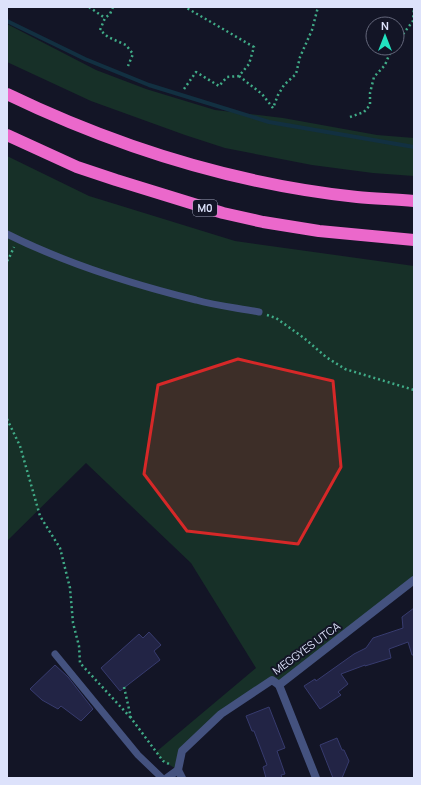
<svg xmlns="http://www.w3.org/2000/svg" width="421" height="785" viewBox="0 0 421 785" font-family="Manrope,sans-serif">
<style>
.green{fill:#173028}
.lines{fill:none;stroke-linecap:round;stroke-linejoin:round}
.stream{stroke:#123041;stroke-width:4}
.building{fill:#222445;stroke:#373b6e}
.path{stroke:#40ab87;stroke-width:2.5;stroke-dasharray:2 3;stroke-linecap:butt}
.lane{stroke:#44527f;stroke-width:7}
.street{stroke:#44527f;stroke-width:8}
.highway{stroke:#eb68cb;stroke-width:12}
.marked{fill:#d62828;fill-opacity:0.2;stroke:#d62828;stroke-width:3;stroke-linejoin:round}
.labels{text-anchor:middle;dominant-baseline:central;stroke-width:4;stroke-linejoin:round;paint-order:stroke}
.shield{fill:#131526;stroke:#a0a4bb;stroke-width:1}
.shield-label{font-size:10px;font-weight:bold;fill:#dde2fb}
.street-label{font-size:11px;fill:#dde2fb;stroke:#131526}
</style>
<rect width="100%" height="100%" fill="#131526"/>
<g class="green">
<polygon points="7,24 96,70 146,89 215,110 283,118 377,135 414,138 414,176 373,173 312,165 225,148 185,135 91,101 7,62"/>
<polygon points="7,156 89,196 235,241 414,266 414,580 279,685 271,680 221,714 182,751 178,770 163,761 156,752 256,668 191,563 86,463 7,541"/>
</g>
<g class="lines">
<polyline class="stream" points="7,21 85,59 149,85 269,122 414,147"/>
</g>
<g class="building">
<polygon points="414,608 414,655 412,655 408,642 389,649 391,658 365,666 365,665 341,674 348,684 338,692 341,695 320,709 304,686 315,679 316,681 354,654 366,648 373,638 403,628 402,617"/>
<polygon points="149,632 161,645 154,651 160,660 120,691 101,668 139,634 143,638"/>
<polygon points="55,665 68,677 93,709 81,721 61,706 58,709 42,700 30,689"/>
<polygon points="269,707 285,748 277,751 285,774 281,775 282,778 266,778 263,767 267,765 254,731 252,731 246,716"/>
<polygon points="337,738 342,750 344,750 349,761 342,778 333,778 320,745"/>
</g>
<g class="lines">
<g class="path">
<polyline points="89,7 105,18"/>
<polyline points="113,7 110,14 105,18 100,30 108,37 126,45 133,54 128,66"/>
<polyline points="397,42 413,21 414,7"/>
<polyline points="239,76 262,94 273,108 278,95 284,85 296,74 300,57 312,30 318,7"/>
<polyline points="184,89 196,72 219,86 227,77 239,76 249,64 254,47 185,7"/>
<polyline points="350,117 364,112 370,105 370,93 374,77 385,65 392,48"/>
<polyline points="7,261 9,258 14,247"/>
<polyline points="267,315 276,318 304,338 326,357 345,369 414,390"/>
<polyline points="7,419 20,446 40,516 60,548 70,588 73,623 79,646 80,663 131,718"/>
<polyline points="124,687 131,718 163,761 169,764"/>
</g>
<g class="lane">
<path d="M7,234C67,264 131,284 196,300C217,306 239,308 259,312"/>
<polyline points="55,654 138,755 162,778"/>
</g>
<g class="street">
<polyline points="279,685 316,778"/>
<polyline points="178,770 182,778"/>
<polyline points="167,778 178,770 182,751 221,714 272,680 279,685 414,580"/>
</g>
<g class="highway">
<path d="M7,94C117,147 235,184 357,197C376,199 395,199 414,201"/>
<polyline points="7,135 77,167 116,180 223,213 263,222 319,231 414,240"/>
</g>
</g>
<path class="marked" d="M238,359L333,381L341,467L298,544L187,531L144,474L158,385Z"/>
<g class="labels">
<rect class="shield" x="193" y="200" width="24" height="16" rx="3"/>
<g class="shield-label">
<text x="205" y="208">M0</text>
</g>
<g class="street-label">
<text transform="translate(306 648) rotate(-36)">MEGGYES UTCA</text>
</g>
</g>
<rect width="421" height="785" fill="none" stroke="#dde2fb" stroke-width="16"/>
<g transform="translate(385 36)"><circle r="19" fill="#131526" stroke="#64677b"/>
<path d="M0-3L7 15L0 10L-7 15Z" fill="#22e2c0"/>
<text y="-6" font-size="11" font-weight="bold" text-anchor="middle" fill="#dde2fb">N</text>
</g>
</svg>
